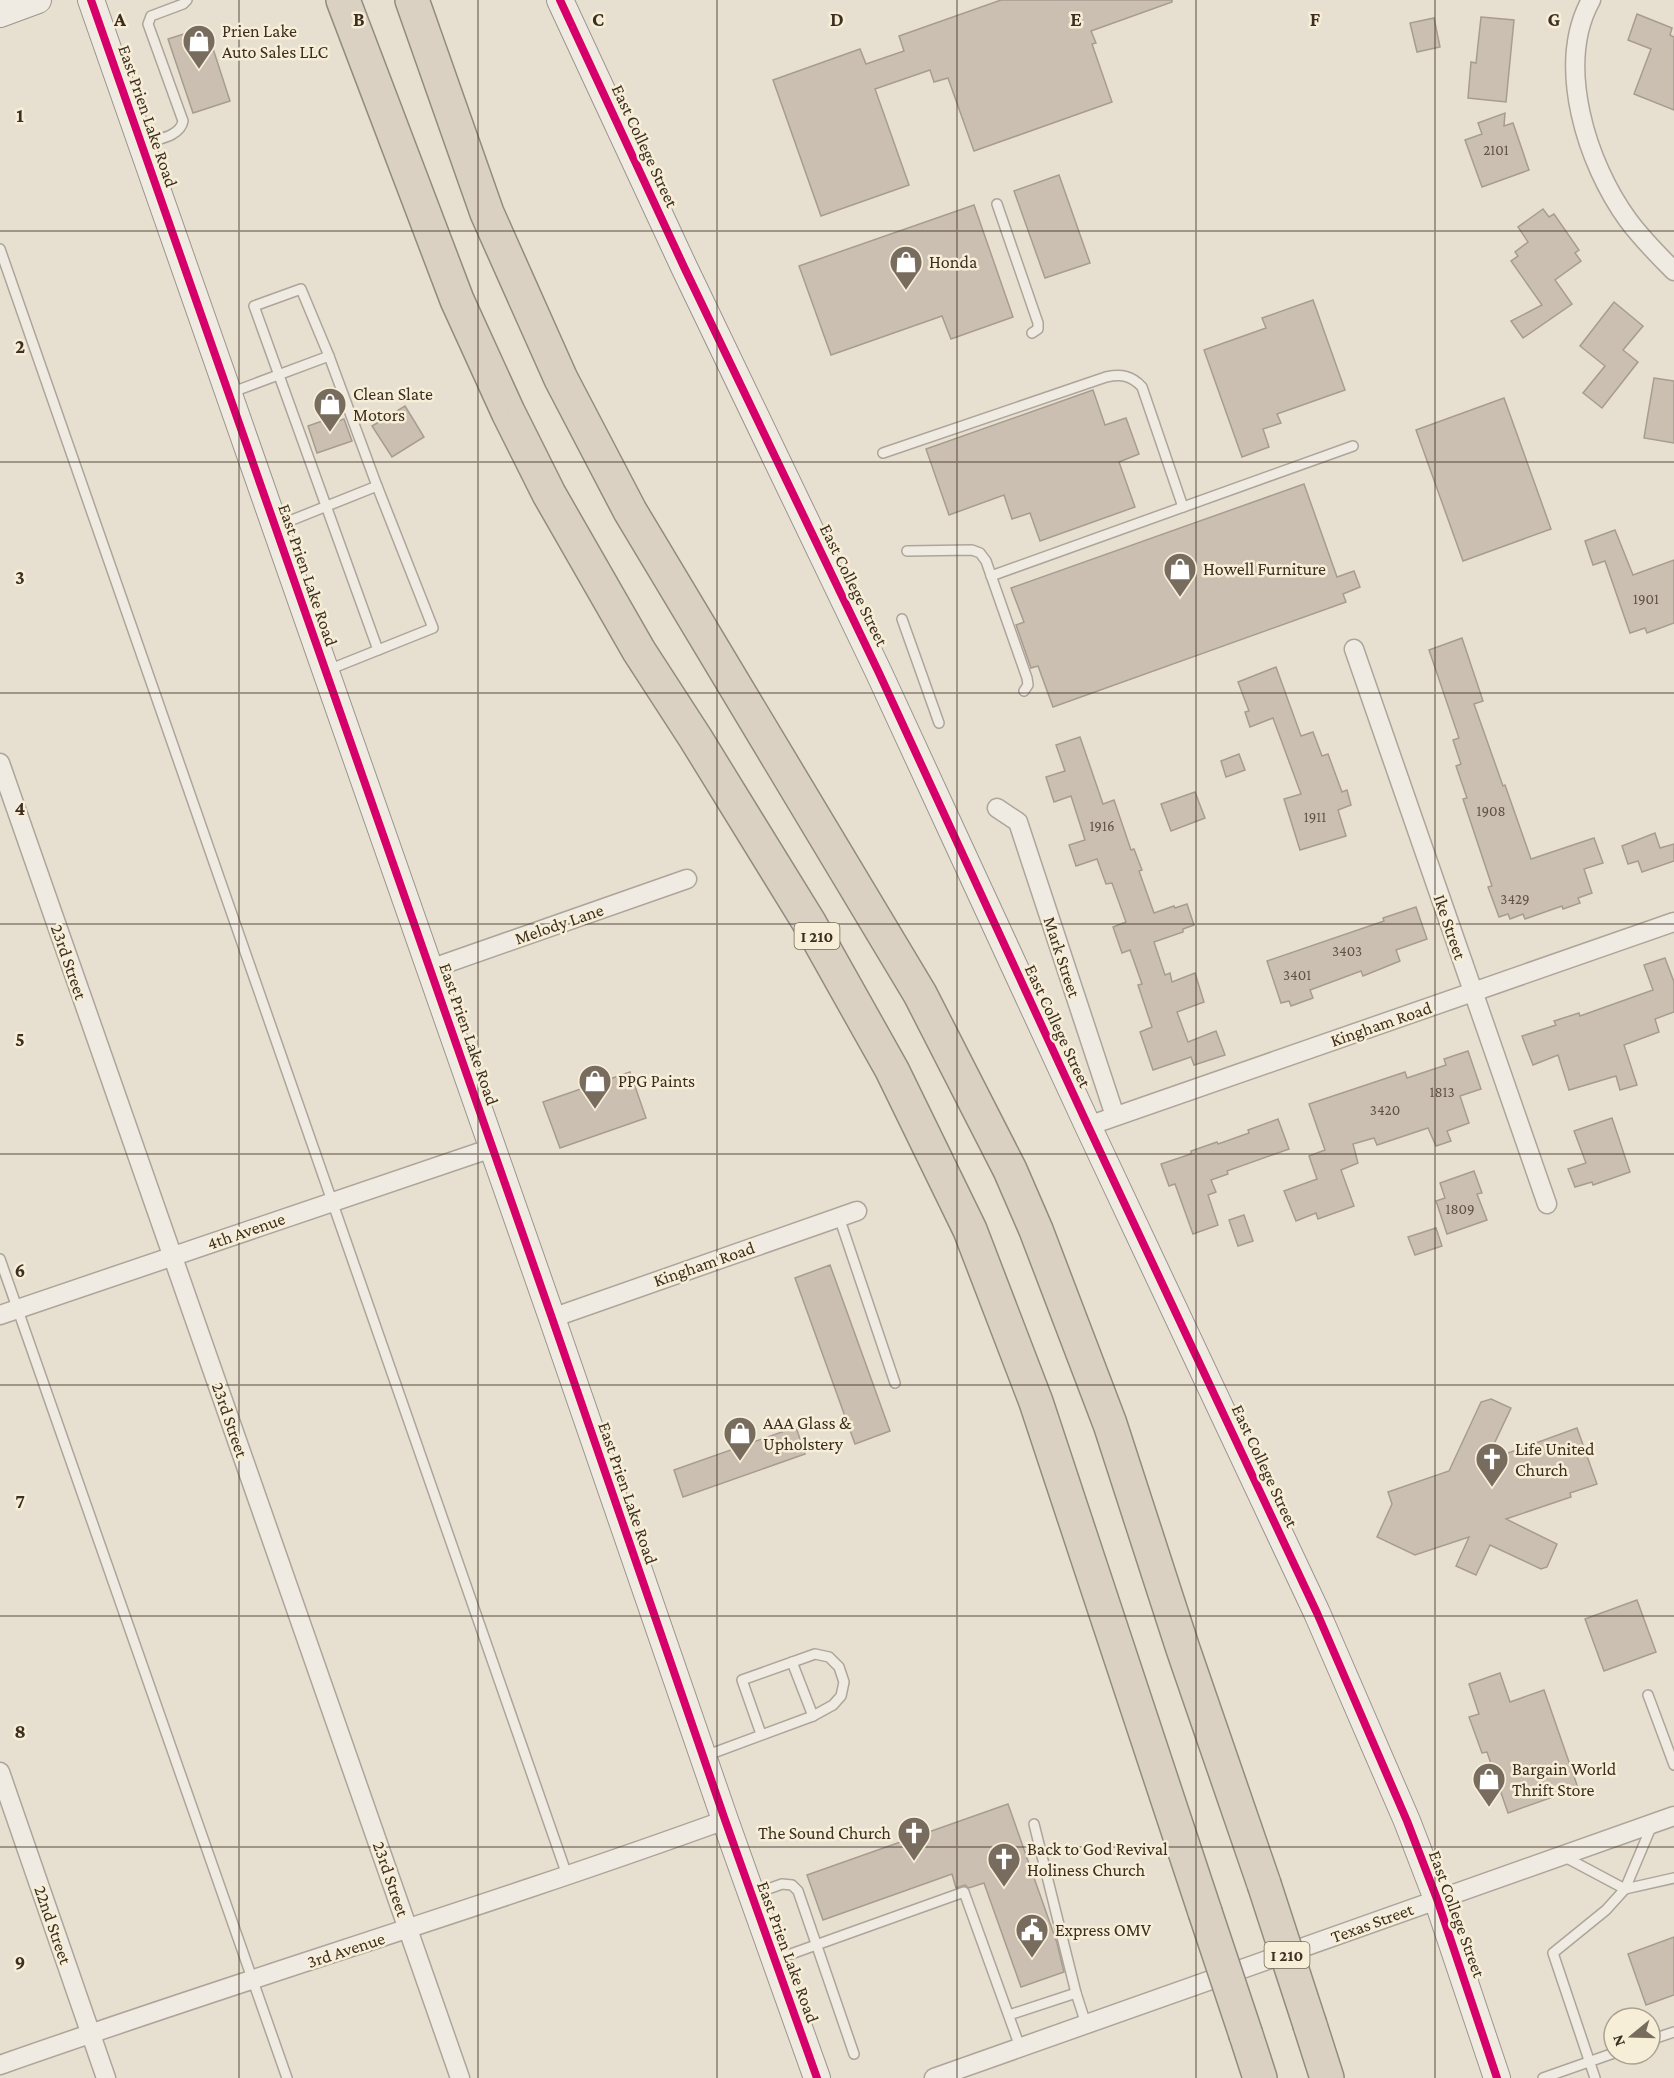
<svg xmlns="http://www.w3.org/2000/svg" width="1674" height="2078" viewBox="0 0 1674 2078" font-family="'Crimson Pro',serif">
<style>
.building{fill:#cbbfb2;stroke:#a89c90;stroke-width:1.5}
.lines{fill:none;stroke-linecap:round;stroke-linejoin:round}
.lane-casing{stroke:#ada599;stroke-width:12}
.street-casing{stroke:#ada599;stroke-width:21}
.secondary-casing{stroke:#9c958a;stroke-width:28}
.highway-casing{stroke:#928b80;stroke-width:36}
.lane{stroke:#efebe3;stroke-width:9}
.street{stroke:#efebe3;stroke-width:18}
.secondary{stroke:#efebe3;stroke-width:26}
.highway{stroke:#dad1c2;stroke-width:33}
.highway-bridge-casing{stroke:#928b80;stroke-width:36;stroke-linecap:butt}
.highway-bridge{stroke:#dad1c2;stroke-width:33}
.cycleway-casing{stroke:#f7eed8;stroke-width:11}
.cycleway{stroke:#d6006c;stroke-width:8}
.grid{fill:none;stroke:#3d2e20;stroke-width:1.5;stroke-opacity:0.55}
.labels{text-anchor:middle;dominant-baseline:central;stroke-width:5;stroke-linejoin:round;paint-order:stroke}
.number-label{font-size:15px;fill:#605244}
.shield{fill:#f7eed8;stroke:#756857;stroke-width:1.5}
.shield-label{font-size:16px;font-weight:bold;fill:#3d2e20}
.poi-label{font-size:18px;fill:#3d2e20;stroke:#f7eed8;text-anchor:start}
.street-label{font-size:18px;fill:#3d2e20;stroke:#f7eed8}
.grid-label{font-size:20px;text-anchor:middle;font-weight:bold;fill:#3d2e20;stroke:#f7eed8;stroke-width:5;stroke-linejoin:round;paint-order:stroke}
</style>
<rect width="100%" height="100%" fill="#e7e0d1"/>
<g class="building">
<polygon points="1001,0 1172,0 1172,2 1091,31 1096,43 1092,44 1112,102 974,151 948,78 934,82 930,70 875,89 909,185 821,216 773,80 860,49 866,64 904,51 899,36"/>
<polygon points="1637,14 1672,28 1670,35 1674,37 1674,110 1634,94 1651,49 1628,40"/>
<polygon points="1481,17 1514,20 1506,102 1468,98 1471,62 1476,63"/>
<polygon points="1434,18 1440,47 1417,52 1410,23"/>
<polygon points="206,27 230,101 193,113 168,39"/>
<polygon points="1505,113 1504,126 1513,123 1529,170 1482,187 1465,140 1482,134 1478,123"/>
<polygon points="1059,175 1090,263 1045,278 1014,191"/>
<polygon points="974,205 1013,317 951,339 942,316 831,355 799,266"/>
<polygon points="1543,209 1549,217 1554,214 1579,250 1575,253 1581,261 1555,280 1572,304 1523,338 1511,321 1542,305 1511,261 1518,256 1515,252 1528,242 1518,227"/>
<polygon points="1313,300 1345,390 1277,414 1281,423 1263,429 1269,447 1242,457 1204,350 1266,328 1262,318"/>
<polygon points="1614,302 1643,326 1623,350 1638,362 1602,408 1583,393 1605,366 1580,346"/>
<polygon points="1654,378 1674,381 1674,443 1644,438"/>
<polygon points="1093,390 1105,425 1126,418 1139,454 1119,462 1135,507 1040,541 1030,513 1012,519 1004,495 949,515 926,449"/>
<polygon points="1504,398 1551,529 1463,561 1416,430"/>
<polygon points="405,406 424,437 392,457 372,426"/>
<polygon points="328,419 330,424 344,419 352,441 317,453 308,426"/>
<polygon points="1304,484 1337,577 1354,571 1360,587 1343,594 1346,602 1053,707 1038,666 1031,668 1016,625 1024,622 1011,588"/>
<polygon points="1615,530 1633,575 1674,560 1674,623 1647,633 1645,628 1630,633 1605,561 1593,565 1585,541"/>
<polygon points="1462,638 1483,701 1474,704 1503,786 1505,785 1531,859 1594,838 1603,863 1584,869 1592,893 1578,898 1580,903 1563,909 1562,906 1525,919 1523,914 1510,919 1508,914 1499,917 1488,887 1492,886 1463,799 1467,798 1456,766 1461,764 1453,740 1459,738 1429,650"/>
<polygon points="1276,667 1301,736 1313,732 1322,756 1328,754 1342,792 1347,790 1351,805 1338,810 1346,836 1300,850 1284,799 1301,794 1273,718 1250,727 1245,712 1249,711 1238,682"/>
<polygon points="1080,737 1103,804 1114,800 1131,850 1134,849 1142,870 1139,871 1154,913 1174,906 1175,908 1187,904 1194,925 1183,929 1183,932 1154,942 1165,975 1170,973 1172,982 1195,973 1204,1002 1177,1012 1188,1042 1216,1031 1225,1055 1194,1065 1191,1057 1153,1070 1140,1032 1152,1027 1138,985 1142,984 1130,950 1122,953 1113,927 1126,922 1112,883 1106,884 1097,859 1076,866 1069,845 1085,840 1071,796 1054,802 1046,777 1065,771 1056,745"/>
<polygon points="1239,754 1245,770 1226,777 1221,761"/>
<polygon points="1195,792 1205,818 1171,831 1161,804"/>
<polygon points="1655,833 1660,848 1674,844 1674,861 1642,872 1638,861 1628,864 1622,846"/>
<polygon points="1416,907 1427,939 1396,950 1400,961 1363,976 1361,971 1310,990 1313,998 1291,1006 1289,1001 1281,1003 1267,961 1384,921 1383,918"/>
<polygon points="1665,958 1674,982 1674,1012 1655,1019 1659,1032 1624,1045 1637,1085 1620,1090 1616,1076 1569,1090 1558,1055 1533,1065 1522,1036 1556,1025 1554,1021 1579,1013 1580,1016 1653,990 1644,965"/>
<polygon points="1468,1051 1481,1089 1460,1096 1469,1123 1447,1131 1451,1141 1436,1146 1428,1128 1377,1145 1374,1138 1353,1144 1358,1163 1341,1170 1354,1206 1318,1219 1316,1213 1296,1221 1284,1191 1317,1179 1309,1156 1325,1150 1309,1104 1405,1072 1407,1078 1446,1065 1444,1059"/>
<polygon points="630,1072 646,1118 560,1148 543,1102"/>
<polygon points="1612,1118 1630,1172 1593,1185 1592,1182 1575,1187 1568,1169 1586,1163 1574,1131"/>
<polygon points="1278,1119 1289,1149 1227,1171 1228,1174 1211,1180 1216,1192 1208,1195 1218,1225 1193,1234 1175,1184 1169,1186 1161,1164 1191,1154 1191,1151 1217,1142 1218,1144 1249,1133 1248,1130"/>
<polygon points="1474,1171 1482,1193 1477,1194 1487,1220 1447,1234 1436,1201 1445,1198 1440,1183"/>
<polygon points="1244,1215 1253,1241 1238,1246 1229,1220"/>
<polygon points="1436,1228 1442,1246 1415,1255 1408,1237"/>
<polygon points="830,1265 890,1431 855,1444 795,1278"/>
<polygon points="1491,1399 1511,1408 1486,1461 1577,1428 1597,1484 1570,1493 1571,1497 1506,1519 1557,1544 1547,1567 1541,1569 1490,1545 1476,1575 1456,1566 1469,1537 1415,1555 1377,1537 1392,1504 1388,1492 1449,1471 1481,1402"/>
<polygon points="796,1427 805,1454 683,1497 674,1470"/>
<polygon points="1637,1600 1656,1652 1604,1671 1585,1619"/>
<polygon points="1500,1673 1510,1702 1544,1690 1578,1788 1508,1813 1487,1752 1482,1753 1469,1717 1479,1714 1469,1684"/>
<polygon points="1008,1804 1057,1943 1064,1972 1021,1987 984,1883 969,1888 965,1885 956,1888 952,1874 823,1920 807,1875"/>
<polygon points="1674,1937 1674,1995 1646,2005 1628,1954"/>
</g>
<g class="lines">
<g class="lane-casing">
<g id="lane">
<path d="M143,144C157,139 180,137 183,121L148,24L151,16L183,4L187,0"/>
<polyline points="997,204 1038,323 1038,329 1032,333"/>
<polyline points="0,249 567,1875"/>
<polyline points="329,356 301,289 254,306 378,650"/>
<polyline points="230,393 329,356 377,486"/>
<path d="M883,453L1106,377C1121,374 1131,375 1142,387L1183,507"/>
<polyline points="277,526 377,486 433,628 328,670"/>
<polyline points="907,551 972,550 980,553 986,561 1027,678 1028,685 1024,691"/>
<polyline points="991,576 1353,446"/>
<polyline points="902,619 939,723"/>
<polyline points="839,1217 895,1383"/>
<polyline points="0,1259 287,2078"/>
<polyline points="792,1662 813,1716"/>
<polyline points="1648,1695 1674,1765"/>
<polyline points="705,1756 813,1716 833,1705 841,1696 844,1682 839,1667 829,1657 815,1654 742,1680 761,1734"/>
<polyline points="1034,1824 1076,1993"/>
<polyline points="1563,1856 1625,1889 1674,1878"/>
<polyline points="754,1894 782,1884 792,1885 798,1891 854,2054"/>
<polyline points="777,1959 964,1892 1020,2047"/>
<polyline points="1009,2015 1076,1993 1086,2024"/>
<polyline points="1650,2040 1674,2032"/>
<polyline points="1543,2078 1614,2053"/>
<polyline points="1595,2078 1553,1953 1606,1910 1625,1889 1652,1825"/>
</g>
</g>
<g class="street-casing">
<g id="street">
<path d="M1591,0C1555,65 1587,164 1628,220C1642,239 1658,255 1674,271"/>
<polyline points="1354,649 1547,1204"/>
<polyline points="0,763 460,2078"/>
<polyline points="997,808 1018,822 1115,1116"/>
<polyline points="430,969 687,879"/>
<polyline points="1088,1126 1674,922"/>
<polyline points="0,1315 492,1148"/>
<polyline points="552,1318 857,1211"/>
<polyline points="0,1772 106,2078"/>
<path d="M0,2065C241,1980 485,1907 725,1820"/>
<polyline points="934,2078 1674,1816"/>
</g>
</g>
<g class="secondary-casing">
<g id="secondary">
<polyline points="91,0 552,1318 725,1820 817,2078"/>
<polyline points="560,0 684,267 879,673 1088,1126 1317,1613 1407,1821 1437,1899 1497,2078"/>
<polyline points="0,14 38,0"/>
</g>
</g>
<g class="highway-casing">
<g id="highway">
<polyline points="343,0 457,300 508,412 549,494 639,651 696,739 810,924 892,1070 970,1230 1036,1402 1205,1912"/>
<polyline points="412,0 487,213 561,379 630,511 920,994 1010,1170 1036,1230 1110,1424 1183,1649 1264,1884"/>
<polyline points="1310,2025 1327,2078"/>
<polyline points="1246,2035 1260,2078"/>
</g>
</g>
<use href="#lane" class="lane"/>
<use href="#street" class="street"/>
<use href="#secondary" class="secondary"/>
<use href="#highway" class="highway"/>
<g class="highway-bridge-casing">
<g id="highway-bridge">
<polyline points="1264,1884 1310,2025"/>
<polyline points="1205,1912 1246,2035"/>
</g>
</g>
<use href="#highway-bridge" class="highway-bridge"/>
<g class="cycleway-casing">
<g id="cycleway">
<polyline points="91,0 552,1318 725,1820 817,2078"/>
<polyline points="560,0 684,267 879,673 1088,1126 1317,1613 1407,1821 1437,1899 1497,2078"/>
</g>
</g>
<use href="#cycleway" class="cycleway"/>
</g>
<path class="grid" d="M239,0V2078M478,0V2078M717,0V2078M957,0V2078M1196,0V2078M1435,0V2078M0,231H1674M0,462H1674M0,693H1674M0,924H1674M0,1154H1674M0,1385H1674M0,1616H1674M0,1847H1674"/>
<defs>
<g id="shop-pin" transform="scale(1.725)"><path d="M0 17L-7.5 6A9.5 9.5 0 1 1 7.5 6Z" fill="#786c5e" stroke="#f7eed8"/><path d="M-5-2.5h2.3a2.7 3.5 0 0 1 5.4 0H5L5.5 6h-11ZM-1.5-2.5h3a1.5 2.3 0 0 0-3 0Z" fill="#fff"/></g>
<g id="church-pin" transform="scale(1.725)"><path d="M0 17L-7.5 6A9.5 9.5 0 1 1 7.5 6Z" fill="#786c5e" stroke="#f7eed8"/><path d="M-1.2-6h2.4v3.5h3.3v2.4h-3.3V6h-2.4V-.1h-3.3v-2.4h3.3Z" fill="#fff"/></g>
<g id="civic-pin" transform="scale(1.725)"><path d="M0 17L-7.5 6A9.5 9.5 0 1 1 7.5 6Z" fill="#786c5e" stroke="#f7eed8"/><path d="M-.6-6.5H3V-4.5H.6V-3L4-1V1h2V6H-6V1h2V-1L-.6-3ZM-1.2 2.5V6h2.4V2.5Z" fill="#fff"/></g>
</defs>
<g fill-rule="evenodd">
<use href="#shop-pin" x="199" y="41"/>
<use href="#shop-pin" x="906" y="262"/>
<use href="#shop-pin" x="330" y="404"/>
<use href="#shop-pin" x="1180" y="569"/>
<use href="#shop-pin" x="595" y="1081"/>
<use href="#shop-pin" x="740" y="1433"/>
<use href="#church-pin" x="1492" y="1459"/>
<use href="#shop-pin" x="1489" y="1779"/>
<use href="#church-pin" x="914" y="1833"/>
<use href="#church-pin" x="1004" y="1859"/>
<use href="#civic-pin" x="1032" y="1930"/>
</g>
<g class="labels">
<g class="number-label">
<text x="1496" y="150">2101</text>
<text x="1646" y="599">1901</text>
<text x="1491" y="811">1908</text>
<text x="1315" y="817">1911</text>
<text x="1102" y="826">1916</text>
<text x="1515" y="899">3429</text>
<text x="1347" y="951">3403</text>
<text x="1297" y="975">3401</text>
<text x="1442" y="1092">1813</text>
<text x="1385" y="1110">3420</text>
<text x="1460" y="1209">1809</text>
</g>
<g class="shield">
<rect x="794.5" y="923" width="45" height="26" rx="4.5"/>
<rect x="1264.5" y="1942" width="45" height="26" rx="4.5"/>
</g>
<g class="shield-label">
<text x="817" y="936">I 210</text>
<text x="1287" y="1955">I 210</text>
</g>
<g class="poi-label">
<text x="222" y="31">Prien Lake<tspan x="222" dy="21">Auto Sales LLC</tspan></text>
<text x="929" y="262">Honda</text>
<text x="353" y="394">Clean Slate<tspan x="353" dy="21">Motors</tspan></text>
<text x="1203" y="569">Howell Furniture</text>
<text x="618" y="1081">PPG Paints</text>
<text x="763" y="1423">AAA Glass &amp;<tspan x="763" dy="21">Upholstery</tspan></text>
<text x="1515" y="1449">Life United<tspan x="1515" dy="21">Church</tspan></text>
<text x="1512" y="1769">Bargain World<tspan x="1512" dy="21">Thrift Store</tspan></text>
<text x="891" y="1833" text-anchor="end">The Sound Church</text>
<text x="1027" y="1849">Back to God Revival<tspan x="1027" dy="21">Holiness Church</tspan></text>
<text x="1055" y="1930">Express OMV</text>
</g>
<g class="street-label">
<text transform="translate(148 116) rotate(71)">East Prien Lake Road</text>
<text transform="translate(645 146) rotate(65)">East College Street</text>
<text transform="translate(308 575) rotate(71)">East Prien Lake Road</text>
<text transform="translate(854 585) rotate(64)">East College Street</text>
<text transform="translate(559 924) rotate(-19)">Melody Lane</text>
<text transform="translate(1450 927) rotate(71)">Ike Street</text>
<text transform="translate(1062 957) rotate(72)">Mark Street</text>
<text transform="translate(69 962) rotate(71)">23rd Street</text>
<text transform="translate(1381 1024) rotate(-19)">Kingham Road</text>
<text transform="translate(1058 1026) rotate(65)">East College Street</text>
<text transform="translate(469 1034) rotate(71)">East Prien Lake Road</text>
<text transform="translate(246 1231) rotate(-19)">4th Avenue</text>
<text transform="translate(704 1264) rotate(-19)">Kingham Road</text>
<text transform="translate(230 1420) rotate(71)">23rd Street</text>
<text transform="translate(1265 1466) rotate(65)">East College Street</text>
<text transform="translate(628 1493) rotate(71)">East Prien Lake Road</text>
<text transform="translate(391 1879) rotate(71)">23rd Street</text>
<text transform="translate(1457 1914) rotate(70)">East College Street</text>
<text transform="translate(1372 1923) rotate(-20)">Texas Street</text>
<text transform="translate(53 1925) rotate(71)">22nd Street</text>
<text transform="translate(346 1950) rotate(-18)">3rd Avenue</text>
<text transform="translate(788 1952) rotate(70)">East Prien Lake Road</text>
</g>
</g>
<g class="grid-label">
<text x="120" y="26">A</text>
<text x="359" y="26">B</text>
<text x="598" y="26">C</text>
<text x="837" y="26">D</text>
<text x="1076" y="26">E</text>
<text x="1315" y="26">F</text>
<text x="1554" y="26">G</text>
<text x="20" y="122">1</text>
<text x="20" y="353">2</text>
<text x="20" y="584">3</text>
<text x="20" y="815">4</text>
<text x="20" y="1046">5</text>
<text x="20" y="1277">6</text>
<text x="20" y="1508">7</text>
<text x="20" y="1738">8</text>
<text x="20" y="1969">9</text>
</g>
<g transform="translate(1632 2036) rotate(251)"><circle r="28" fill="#f7eed8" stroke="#ada18e" stroke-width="1.5"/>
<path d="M0-4.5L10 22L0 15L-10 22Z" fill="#786c5e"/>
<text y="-9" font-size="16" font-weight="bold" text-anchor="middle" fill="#3d2e20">N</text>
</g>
</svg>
